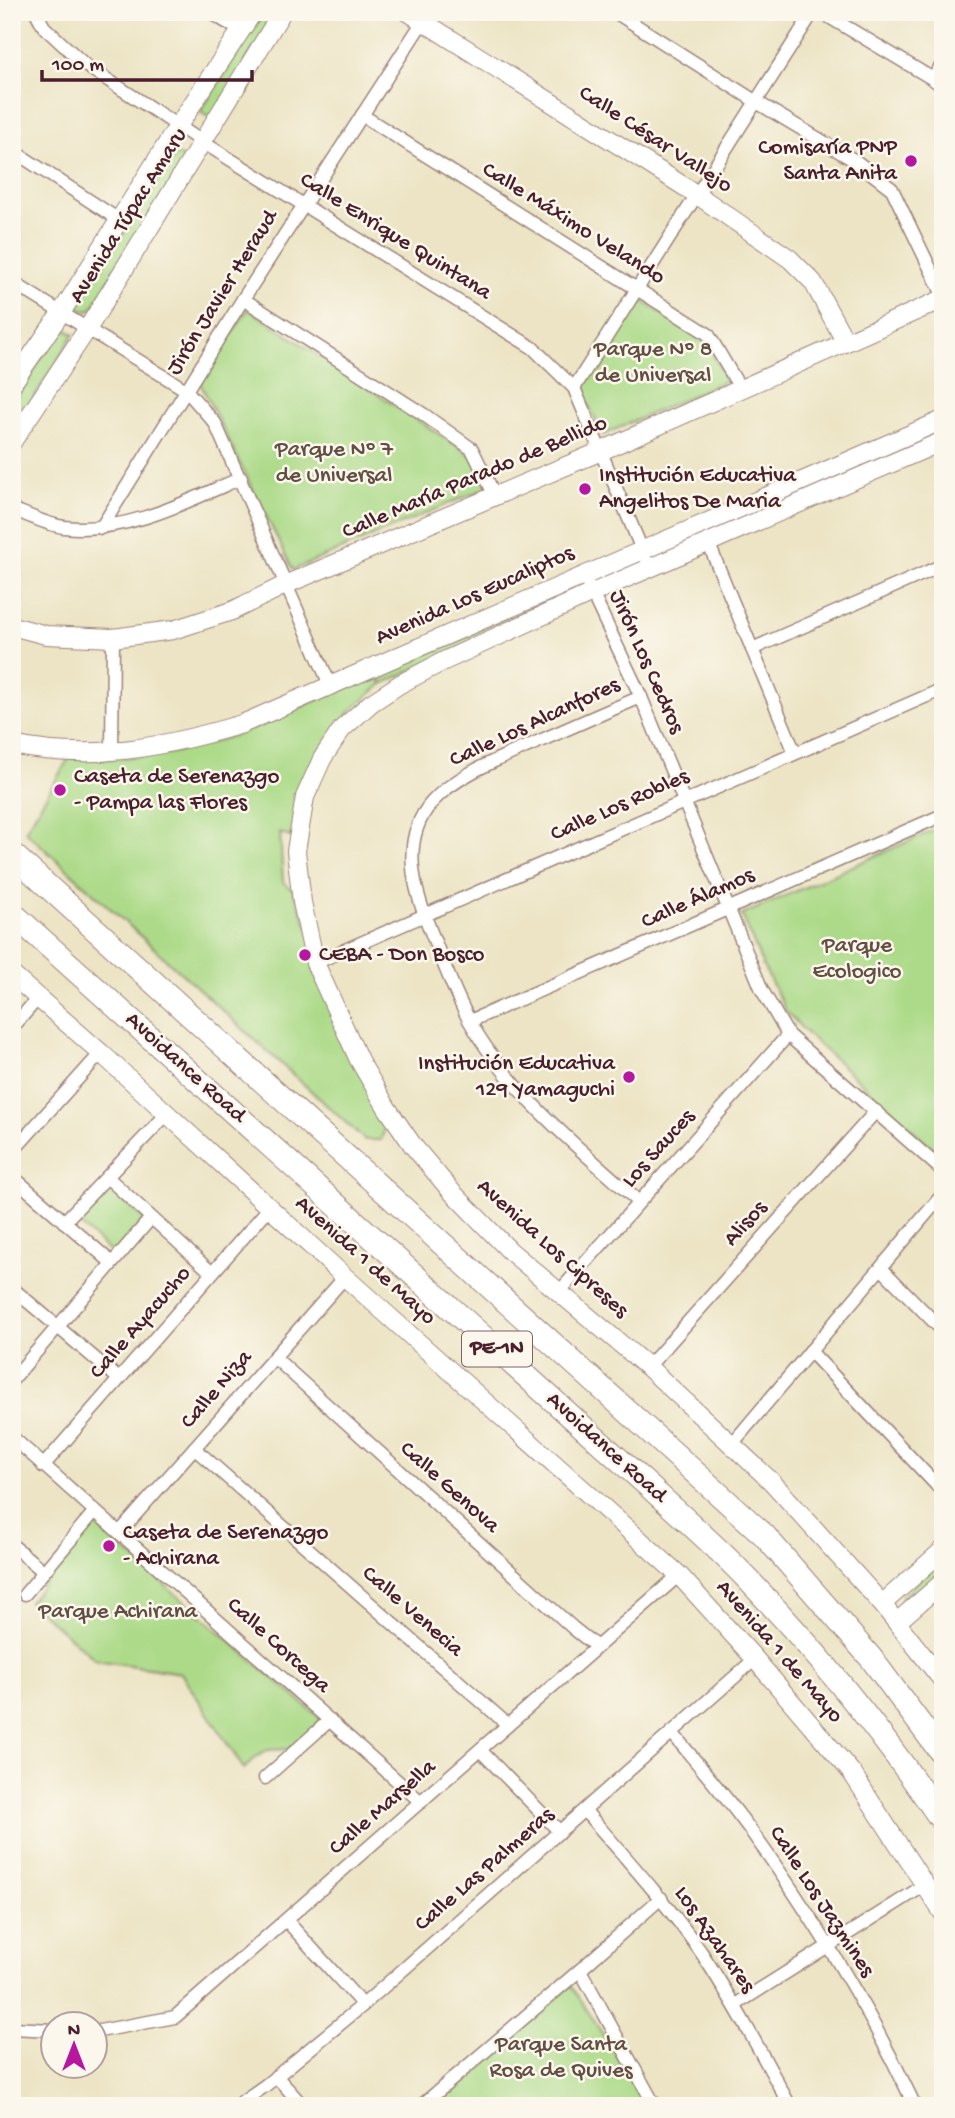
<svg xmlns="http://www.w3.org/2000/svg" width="955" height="2118" viewBox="0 0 955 2118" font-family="'Gochi Hand',sans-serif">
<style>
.green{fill:#acda88;stroke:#7b7c5a;stroke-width:2}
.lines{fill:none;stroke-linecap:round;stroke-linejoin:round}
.street-casing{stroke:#9b8278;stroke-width:15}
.secondary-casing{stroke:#9b8278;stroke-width:20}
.highway-casing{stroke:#9b8278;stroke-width:25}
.street{stroke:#fff;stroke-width:12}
.secondary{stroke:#fff;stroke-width:18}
.highway{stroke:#fff;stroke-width:23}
.poi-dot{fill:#b5179e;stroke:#fbf7ec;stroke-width:2.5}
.labels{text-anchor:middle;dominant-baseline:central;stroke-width:5;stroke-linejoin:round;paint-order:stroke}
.shield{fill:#fbf7ec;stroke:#7f6065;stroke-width:2}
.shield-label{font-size:21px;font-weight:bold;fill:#4a1f2b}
.street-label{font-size:23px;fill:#4a1f2b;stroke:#fbf7ec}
.poi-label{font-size:23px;fill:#4a1f2b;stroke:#fbf7ec;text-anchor:start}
.park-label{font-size:23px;fill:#624e42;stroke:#fbf7ec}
</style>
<rect width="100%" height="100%" fill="#fbf7ec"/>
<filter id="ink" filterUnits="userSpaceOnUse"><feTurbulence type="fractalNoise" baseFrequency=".0143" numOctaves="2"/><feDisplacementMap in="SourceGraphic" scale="14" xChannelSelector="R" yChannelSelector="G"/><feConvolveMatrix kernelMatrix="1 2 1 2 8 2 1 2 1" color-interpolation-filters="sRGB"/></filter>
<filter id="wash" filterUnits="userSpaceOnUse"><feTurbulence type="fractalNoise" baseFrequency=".00686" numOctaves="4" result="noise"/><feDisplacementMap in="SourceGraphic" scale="28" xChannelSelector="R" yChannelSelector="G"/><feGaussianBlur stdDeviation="1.57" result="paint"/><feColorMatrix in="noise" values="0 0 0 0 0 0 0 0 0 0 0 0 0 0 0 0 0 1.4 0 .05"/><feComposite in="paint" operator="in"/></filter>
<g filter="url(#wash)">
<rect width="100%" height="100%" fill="#ece4c4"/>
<g class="green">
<polygon points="264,12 278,12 212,119 200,112"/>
<polygon points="176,154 186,160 91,310 85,311 79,307 81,299"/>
<polygon points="641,300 707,344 727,380 603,435 581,390"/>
<polygon points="248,309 474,457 488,487 293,570 200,383"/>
<polygon points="64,329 74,334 12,432 12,406 59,330"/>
<polygon points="943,427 943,433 658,558 656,553"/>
<path d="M575,588L578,591L382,684L349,712L290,837L280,833L283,882L293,890L388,1118L381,1140H365L25,831L69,758C95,758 123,759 149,756C229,747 303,705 375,673L382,683L378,675Z"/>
<polygon points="943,826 943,1157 808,1035 786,1011 763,966 742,915"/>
<polygon points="105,1184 145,1220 115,1256 72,1218"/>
<polygon points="93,1523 321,1719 307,1738 289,1749 268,1750 256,1757 244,1769 181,1673 96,1660 29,1602"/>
<polygon points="943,1559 943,1575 909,1606 901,1597"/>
<polygon points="571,1985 649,2106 433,2106"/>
</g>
</g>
<g filter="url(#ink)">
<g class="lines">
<g class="street-casing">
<g id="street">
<polyline points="36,12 44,27 85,65 204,143 533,348 574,388 645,557"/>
<polyline points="210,12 241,31"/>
<polyline points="615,12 755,101 857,162 892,189 943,295"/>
<polyline points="821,12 933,79 943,87"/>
<polyline points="933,79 943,63"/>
<polyline points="362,115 708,334 740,388"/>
<polyline points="12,150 119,220"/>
<polyline points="12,282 186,390 215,423 331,687"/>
<polyline points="243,299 423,414 472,449 495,496"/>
<polyline points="574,388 813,12"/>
<path d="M12,509C28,515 47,525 64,527C125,534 186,502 241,478"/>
<polyline points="101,528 243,299 429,12"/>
<polyline points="708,542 795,753"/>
<polyline points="583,574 641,697 762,990 788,1035 943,1171"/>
<polyline points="752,649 943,565"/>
<polyline points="112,751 113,638"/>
<polyline points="315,963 943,689"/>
<polyline points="470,1021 943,815"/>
<polyline points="12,1028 38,998"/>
<polyline points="12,1152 101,1053"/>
<polyline points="12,1176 112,1263"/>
<polyline points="107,1177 212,1273"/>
<path d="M639,1202C579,1148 509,1093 469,1020C454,992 443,962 431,932C414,890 399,840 432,802C456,775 501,758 533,744C569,728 605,712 641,697"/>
<polyline points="64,1222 166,1115"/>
<polyline points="881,1268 943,1331"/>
<polyline points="12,1288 119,1379"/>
<polyline points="560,1291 788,1035"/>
<polyline points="810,1351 943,1492"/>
<polyline points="274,1357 573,1628 597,1647"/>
<polyline points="648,1367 876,1111"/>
<polyline points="12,1380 151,1218"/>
<polyline points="12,1437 421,1802"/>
<polyline points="732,1444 943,1194"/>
<polyline points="194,1448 508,1725"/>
<polyline points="43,1466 270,1207"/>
<polyline points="120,1532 345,1277"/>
<polyline points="12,1545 43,1571"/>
<polyline points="25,1594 95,1511"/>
<path d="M673,1734C701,1768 731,1802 756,1838C817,1923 871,2012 915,2106"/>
<polyline points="480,1750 560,1832"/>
<polyline points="265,1778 330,1720"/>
<path d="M585,1811C625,1857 666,1902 701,1952C734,2002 762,2054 790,2106"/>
<polyline points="286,1920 363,2005"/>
<polyline points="580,1970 655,2106"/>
<polyline points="735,2005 925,1885"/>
<polyline points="12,2028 52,2030"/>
<polyline points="94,2032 175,2017 679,1575"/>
<polyline points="276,2076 303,2106"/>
<polyline points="236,2106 266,2085 363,2005 755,1659"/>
<polyline points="421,2106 580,1970 661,1898"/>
</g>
</g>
<g class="secondary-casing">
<g id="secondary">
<polyline points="408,12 696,194 790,259 813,282 845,341"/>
<polyline points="12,384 61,313 178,126 253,12"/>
<polyline points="943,441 592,593 444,661 400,684 371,703 342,729 322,759 305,797 296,851 302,902 315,963 359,1060 387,1108 414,1147 452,1192 510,1251 648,1367 772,1482 882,1604 943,1681"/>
<polyline points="12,442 88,328 282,12"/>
<polyline points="12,626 46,635 113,638 173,630 232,611 287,584 599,452 943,299"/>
<path d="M12,745C93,762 164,747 242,724L943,420"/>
<polyline points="12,975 101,1053 345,1277 679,1575 755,1659 852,1773 943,1913"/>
<polyline points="882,1604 943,1550"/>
<polyline points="897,1622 943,1582"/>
</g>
</g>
<g class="highway-casing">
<g id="highway">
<polyline points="12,854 764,1535 871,1658 943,1755"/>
<path d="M12,913L654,1491C688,1522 724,1553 755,1587C824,1660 887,1739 943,1822"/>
</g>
</g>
<use href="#street" class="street"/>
<use href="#secondary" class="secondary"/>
<use href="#highway" class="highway"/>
</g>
</g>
<g class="poi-dot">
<circle cx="911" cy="161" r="7"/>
<circle cx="585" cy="489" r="7"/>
<circle cx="60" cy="790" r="7"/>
<circle cx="305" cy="955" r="7"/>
<circle cx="629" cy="1077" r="7"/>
<circle cx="109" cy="1546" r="7"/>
</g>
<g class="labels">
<rect class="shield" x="462" y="1331.5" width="70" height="35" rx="5"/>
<g class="shield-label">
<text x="497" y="1349">PE-1N</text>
</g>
<g class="street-label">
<text transform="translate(655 140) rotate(33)">Calle César Vallejo</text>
<text transform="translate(129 216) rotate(-58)">Avenida Túpac Amaru</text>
<text transform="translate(573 224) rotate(32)">Calle Máximo Velando</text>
<text transform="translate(395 237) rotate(32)">Calle Enrique Quintana</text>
<text transform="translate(223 293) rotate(-58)">Jirón Javier Heraud</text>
<text transform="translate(475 478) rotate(-23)">Calle María Parado de Bellido</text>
<text transform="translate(475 596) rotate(-24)">Avenida Los Eucaliptos</text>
<text transform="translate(646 662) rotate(66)">Jirón Los Cedros</text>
<text transform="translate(535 723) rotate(-25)">Calle Los Alcanfores</text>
<text transform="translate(620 806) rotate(-24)">Calle Los Robles</text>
<text transform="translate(698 899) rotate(-24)">Calle Álamos</text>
<text transform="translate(185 1068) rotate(42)">Avoidance Road</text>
<text transform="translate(659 1149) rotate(-48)">Los Sauces</text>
<text transform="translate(746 1224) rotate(-48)">Alisos</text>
<text transform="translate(552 1249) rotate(42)">Avenida Los Cipreses</text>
<text transform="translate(365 1261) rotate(42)">Avenida 1 de Mayo</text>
<text transform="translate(141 1323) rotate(-49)">Calle Ayacucho</text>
<text transform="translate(217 1390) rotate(-49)">Calle Niza</text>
<text transform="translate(606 1448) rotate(42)">Avoidance Road</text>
<text transform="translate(449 1488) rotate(42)">Calle Genova</text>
<text transform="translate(412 1612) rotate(41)">Calle Venecia</text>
<text transform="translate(278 1646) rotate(42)">Calle Corcega</text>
<text transform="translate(779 1652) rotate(49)">Avenida 1 de Mayo</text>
<text transform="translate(383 1808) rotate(-41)">Calle Marsella</text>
<text transform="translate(485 1870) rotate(-41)">Calle Las Palmeras</text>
<text transform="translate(821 1902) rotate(57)">Calle Los Jazmines</text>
<text transform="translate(714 1940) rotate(55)">Los Azahares</text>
</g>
<g class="poi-label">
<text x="897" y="148" text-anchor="end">Comisaría PNP<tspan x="897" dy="26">Santa Anita</tspan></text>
<text x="599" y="476">Institución Educativa<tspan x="599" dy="26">Angelitos De Maria</tspan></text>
<text x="74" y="777">Caseta de Serenazgo<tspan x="74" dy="26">- Pampa las Flores</tspan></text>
<text x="319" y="955">CEBA - Don Bosco</text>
<text x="615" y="1064" text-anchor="end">Institución Educativa<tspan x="615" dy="26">129 Yamaguchi</tspan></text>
<text x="123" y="1533">Caseta de Serenazgo<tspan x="123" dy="26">- Achirana</tspan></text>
</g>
<g class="park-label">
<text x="653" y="350">Parque Nº 8<tspan x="653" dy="26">de Universal</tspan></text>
<text x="334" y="450">Parque Nº 7<tspan x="334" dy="26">de Universal</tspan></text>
<text x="857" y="946">Parque<tspan x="857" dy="26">Ecologico</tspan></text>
<text x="118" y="1612">Parque Achirana</text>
<text x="561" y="2045">Parque Santa<tspan x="561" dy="26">Rosa de Quives</tspan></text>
</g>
</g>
<rect width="955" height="2118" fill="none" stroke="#fbf7ec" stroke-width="42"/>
<g transform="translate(74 2045)"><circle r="33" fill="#fbf7ec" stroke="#b4a19f" stroke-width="2"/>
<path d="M0-5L12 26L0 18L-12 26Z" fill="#b5179e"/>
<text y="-10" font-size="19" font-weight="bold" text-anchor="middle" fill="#4a1f2b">N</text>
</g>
<path d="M42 70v10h210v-10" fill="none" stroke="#4a1f2b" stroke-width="3.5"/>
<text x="52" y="70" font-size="21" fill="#4a1f2b" stroke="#fbf7ec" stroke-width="5" paint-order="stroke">100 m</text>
</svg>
